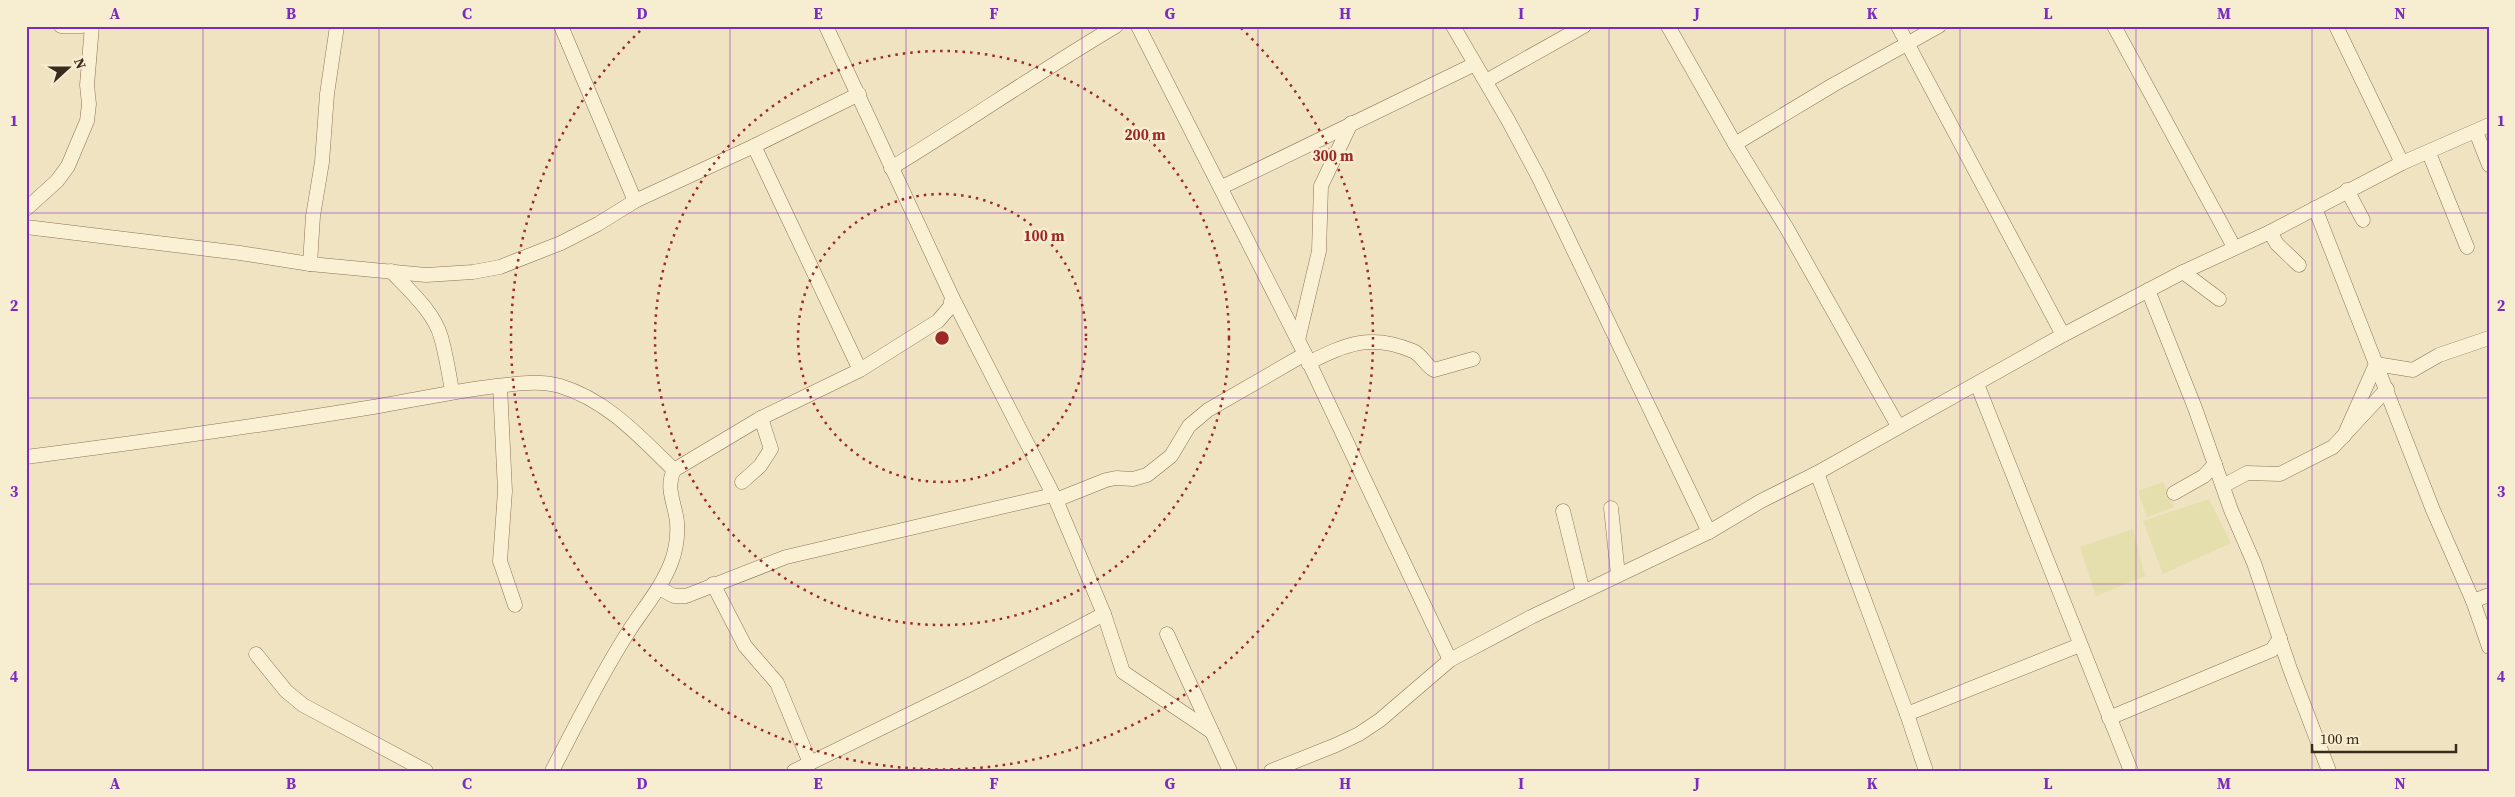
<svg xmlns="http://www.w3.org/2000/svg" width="2515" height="797" viewBox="0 0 2515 797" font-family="'Source Serif 4',serif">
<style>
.farmland{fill:#e5dfae}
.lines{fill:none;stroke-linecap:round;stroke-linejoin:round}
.minor-casing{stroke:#8a7458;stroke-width:15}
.minor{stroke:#faf0d4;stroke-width:14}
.grid{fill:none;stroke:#7b2cbf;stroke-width:1;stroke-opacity:0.55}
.ring{fill:none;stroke:#9b2926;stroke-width:2.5;stroke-dasharray:2.5 5}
.centre{fill:#9b2926;stroke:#f7edd1;stroke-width:2.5}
.ring-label{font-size:15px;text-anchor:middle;font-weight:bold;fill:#9b2926;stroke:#f7edd1;stroke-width:5;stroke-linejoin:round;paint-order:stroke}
.neatline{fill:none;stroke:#7b2cbf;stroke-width:2}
.grid-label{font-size:16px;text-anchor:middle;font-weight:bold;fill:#7b2cbf}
</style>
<rect width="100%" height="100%" fill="#f0e3c1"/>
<g class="farmland">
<polygon points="2163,482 2174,507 2147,517 2138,491"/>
<polygon points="2209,499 2231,543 2163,574 2143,521"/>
<polygon points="2133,529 2145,576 2096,596 2080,547"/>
</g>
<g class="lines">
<g class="minor-casing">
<g id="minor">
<polyline points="61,26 82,26"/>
<polyline points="561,26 635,201"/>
<polyline points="1138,26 1305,354 1450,660"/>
<polyline points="1453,26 1508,120 1539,178 1709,532"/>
<polyline points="1668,26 1735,144 1786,227 1898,426"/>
<polyline points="1898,26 2063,335"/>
<polyline points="2114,26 2234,247"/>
<polyline points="2336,26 2402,163"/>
<polyline points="1486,81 1584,26"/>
<polyline points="2476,132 2489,165"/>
<polyline points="1735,144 1833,85 1939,26"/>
<polyline points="754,146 860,370"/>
<polyline points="2429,153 2467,247"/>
<path d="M891,168C967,122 1040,71 1116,26"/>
<polyline points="1222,187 1475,64"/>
<polyline points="2347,190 2363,220"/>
<polyline points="2315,208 2433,510 2473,601 2489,647"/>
<polyline points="26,209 57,181 68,166 87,121 89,104 87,85 92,26"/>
<polyline points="26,227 240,253 310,264 426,275 473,272 500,267 561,243 598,224 635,201 754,146 859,94"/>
<polyline points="2270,232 2277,244 2299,265"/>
<polyline points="310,264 313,216 322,162 327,94 337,26"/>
<path d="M391,271C409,290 434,312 441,337C446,355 449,373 452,391"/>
<polyline points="2183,272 2219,299"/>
<polyline points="2148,290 2195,408 2231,510 2254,563 2290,669 2329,771"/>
<polyline points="952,297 1056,500 1104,614 1123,672 1212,732"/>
<polyline points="1298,340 1319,251 1321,186 1351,123"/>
<path d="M1308,363C1346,344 1371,333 1413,351C1422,355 1425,365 1434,370L1473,359"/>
<polyline points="1977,384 2131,771"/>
<polyline points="500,386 505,491 500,561 515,605"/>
<polyline points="2344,436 2376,364 2413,370 2439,355 2489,338"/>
<path d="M26,457C142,442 258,426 373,407C415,400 455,391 496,386C518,384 538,380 560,386C607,400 640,437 674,470"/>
<polyline points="1817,473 1907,714 1926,771"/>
<polyline points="742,482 760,466 771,449 761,418"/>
<polyline points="2223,486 2247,473 2280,474 2333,447 2387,389"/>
<polyline points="2174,493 2204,476 2215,464"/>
<polyline points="1056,500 1106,480 1116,478 1133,479 1147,475 1171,456 1189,426 1208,410 1305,354"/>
<polyline points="1611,508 1618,575"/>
<polyline points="1563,511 1583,592"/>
<polyline points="713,584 745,646 777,683 810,763"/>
<polyline points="659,588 674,596 686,596 786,557 1053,495"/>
<polyline points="2473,601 2489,595"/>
<polyline points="1167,634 1230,771"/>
<polyline points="256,654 286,691 303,705 426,771"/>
<polyline points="1907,714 2080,645"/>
<polyline points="2109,718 2272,650 2280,638"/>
<path d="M552,771C576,725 599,678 627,634C642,610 661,589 671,563C676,550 678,535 677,522C675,503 665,488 674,470L761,418L860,370L938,321L950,307L952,297L826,26"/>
<polyline points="794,771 975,682 1104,614"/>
<polyline points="1271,771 1336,745 1359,734 1380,720 1450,660 1531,617 1709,532 1761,501 1817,473 2063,335 2183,272 2270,232 2402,163 2489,125"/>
</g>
</g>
<use href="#minor" class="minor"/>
</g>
<path class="grid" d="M203,26V771M379,26V771M555,26V771M730,26V771M906,26V771M1082,26V771M1258,26V771M1433,26V771M1609,26V771M1785,26V771M1960,26V771M2136,26V771M2312,26V771M26,213H2489M26,398H2489M26,584H2489"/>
<g class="ring">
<circle cx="942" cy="338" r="144"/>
<circle cx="942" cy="338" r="287"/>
<path d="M1241 28A431 431 0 1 1 643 28"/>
</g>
<circle cx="942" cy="338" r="8" class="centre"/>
<g class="ring-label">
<text x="1145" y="140">200 m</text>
<text x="1333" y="161">300 m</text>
<text x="1044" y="241">100 m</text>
</g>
<rect width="2515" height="797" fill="none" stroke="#f7edd1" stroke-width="55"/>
<g transform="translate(68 68) rotate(69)" stroke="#f7edd1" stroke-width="4" paint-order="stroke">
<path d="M0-4L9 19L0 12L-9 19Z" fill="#392b1d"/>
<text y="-8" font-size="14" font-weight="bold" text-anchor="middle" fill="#392b1d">N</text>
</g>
<path d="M2312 744v8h144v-8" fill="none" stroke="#392b1d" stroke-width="2.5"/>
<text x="2320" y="744" font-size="15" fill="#392b1d" stroke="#f7edd1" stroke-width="4" paint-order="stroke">100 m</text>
<rect x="28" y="28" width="2460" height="742" class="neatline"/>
<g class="grid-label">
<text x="115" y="19">A</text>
<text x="291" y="19">B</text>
<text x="467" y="19">C</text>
<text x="642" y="19">D</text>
<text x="818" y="19">E</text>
<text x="994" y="19">F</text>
<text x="1170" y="19">G</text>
<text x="1345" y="19">H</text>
<text x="1521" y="19">I</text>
<text x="1697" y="19">J</text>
<text x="1872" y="19">K</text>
<text x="2048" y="19">L</text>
<text x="2224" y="19">M</text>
<text x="2400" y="19">N</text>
<text x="14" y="126">1</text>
<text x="2501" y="126">1</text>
<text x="14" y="311">2</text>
<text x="2501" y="311">2</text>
<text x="14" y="497">3</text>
<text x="2501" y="497">3</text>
<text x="14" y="682">4</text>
<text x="2501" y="682">4</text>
<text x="115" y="789">A</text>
<text x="291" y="789">B</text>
<text x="467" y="789">C</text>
<text x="642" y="789">D</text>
<text x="818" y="789">E</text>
<text x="994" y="789">F</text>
<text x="1170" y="789">G</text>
<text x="1345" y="789">H</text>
<text x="1521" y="789">I</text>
<text x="1697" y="789">J</text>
<text x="1872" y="789">K</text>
<text x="2048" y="789">L</text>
<text x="2224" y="789">M</text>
<text x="2400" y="789">N</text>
</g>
</svg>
